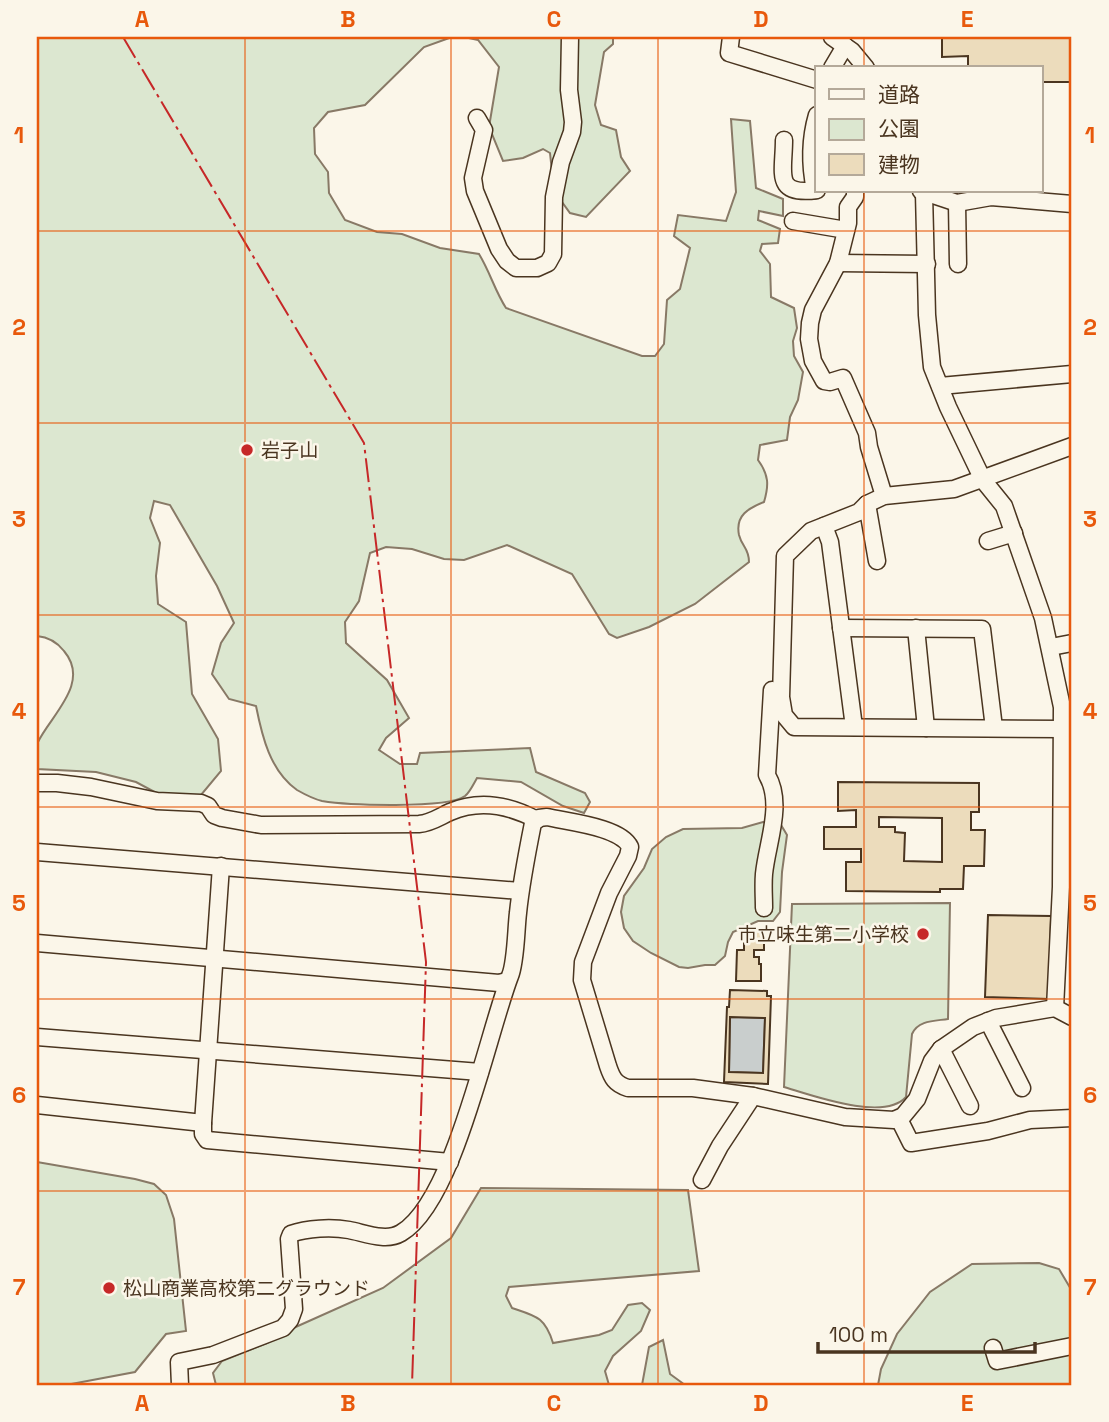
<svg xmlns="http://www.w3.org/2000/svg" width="1109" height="1422" viewBox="0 0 1109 1422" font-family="'Space Grotesk','Noto Sans JP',sans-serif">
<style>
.green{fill:#dce7d0;stroke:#887966;stroke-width:2}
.water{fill:#c9cecd;stroke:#887966;stroke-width:2}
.building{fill:#ecdcbc;stroke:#4a3520;stroke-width:2;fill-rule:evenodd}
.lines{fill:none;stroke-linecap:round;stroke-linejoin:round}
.minor-casing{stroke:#4a3520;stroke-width:19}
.minor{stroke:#fbf6e9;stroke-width:16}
.power{stroke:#c62828;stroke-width:2;stroke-dasharray:24 5 3.5 5;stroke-linecap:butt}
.grid{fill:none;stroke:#e8590c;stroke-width:2;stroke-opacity:0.55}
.poi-dot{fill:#c62828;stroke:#fbf6e9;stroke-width:2.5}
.labels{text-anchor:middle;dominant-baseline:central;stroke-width:5;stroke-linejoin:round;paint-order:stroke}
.poi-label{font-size:19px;fill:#4a3520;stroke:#fbf6e9;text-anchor:start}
.neatline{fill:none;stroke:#e8590c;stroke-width:2.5}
.grid-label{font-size:23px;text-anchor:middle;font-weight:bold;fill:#e8590c}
</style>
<rect width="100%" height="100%" fill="#fbf6e9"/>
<g class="green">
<path d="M37,37H452L424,47L365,105L328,112L314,128L315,154L328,172L329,193L345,220L377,232L402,234L440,248L479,254C490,272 495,291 506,308L642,356H655L664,344L667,300L680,289L690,248L674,236L678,215L726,221L736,192L731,119L750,121L756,188L783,199V216L759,211L758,220L780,229L778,243L762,244L760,251L770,264L771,297L794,308L797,328L793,341L794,356L803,372L798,400L790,417L787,440L760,445L758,460C769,475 769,485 764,502C749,508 735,515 739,535C742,547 749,548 749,562L695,604L649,627L617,638L609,634L572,574L507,545L464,560L444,559L412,549L386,547L370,553L359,601L345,622L346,643L387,680L409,718L386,738L379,750L400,764H417L420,753L530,748L536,772L585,793L590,802L584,813L563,806L521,782L477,778C474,783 470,792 465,796C447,809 346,805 322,801C314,799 304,794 297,790C270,771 262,736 256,706L229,699L212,674L221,643L234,623L217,586L170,505L154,501L150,518L160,543L156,576L158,604L186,622L192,694L218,739L221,771L201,795L162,796L136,782L96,772L37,769C37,761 35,748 38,742C51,715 91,683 64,651C57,642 48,637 37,636Z"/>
<polygon points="464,37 613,37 613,44 604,52 595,105 601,125 616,130 621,157 630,171 586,217 570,213 554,191 550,153 543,149 523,158 503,161 489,127 499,67 478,40"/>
<polygon points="763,822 781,825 787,835 782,872 780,912 773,921 758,921 733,932 728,942 725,956 715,965 705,965 688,968 679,967 651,953 633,941 624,928 621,912 624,896 644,868 652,849 666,837 683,829 742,828"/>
<path d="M950,903L948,1019C935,1021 918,1020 912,1034L906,1097C884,1122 811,1095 784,1087L792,904Z"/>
<polygon points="37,1162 135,1179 154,1184 166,1195 174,1219 186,1331 166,1334 135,1372 66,1385 37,1385"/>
<path d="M481,1188L688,1190L699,1271L509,1287L506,1296L512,1308C536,1316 545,1317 553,1343L599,1335L612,1330L628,1305L642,1303L650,1310L641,1331L613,1356L605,1371L609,1385H216L213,1373L222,1361L267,1343L289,1330L383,1288L451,1238Z"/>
<polygon points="1039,1263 1059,1269 1072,1291 1072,1385 878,1385 881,1369 897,1334 930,1292 972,1264"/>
<polygon points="663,1340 670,1374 685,1385 642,1385 649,1347"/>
</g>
<polygon class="water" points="730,1017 765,1018 763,1073 729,1072"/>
<g class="building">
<polygon points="942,37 1072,37 1072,82 1041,82 1041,68 968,68 968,56 942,57"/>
<path d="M838,782L979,783V812H971V830H985L984,866H964L963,889H940V892L846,891V862H861V849H824V827H856V810L838,811ZM879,817L942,818V862L904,861L905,833L895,832V827H879Z"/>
<polygon points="988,915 1051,916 1049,999 985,997"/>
<polygon points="744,930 764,930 764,950 754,950 754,957 759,957 759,964 761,964 761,981 736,981 737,950 744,950"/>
<path d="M730,990L767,991V996H771L768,1084L724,1082L727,1007H729ZM730,1017L765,1018L763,1073L729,1072Z"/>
</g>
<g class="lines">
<g class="minor-casing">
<g id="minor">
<polyline points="731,37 729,53 817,80"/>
<polyline points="832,37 852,51 866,68"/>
<polyline points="832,68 845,46"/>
<polyline points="477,118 484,130 473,178 475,191 499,249 507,261 516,268 537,268 548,263 553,254 554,197 561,162 572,132 573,122 569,90 570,37"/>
<path d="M784,140C784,173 773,196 817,190"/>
<path d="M815,190C810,166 810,139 817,115"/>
<polyline points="855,191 855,197 848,207 848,223 838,263 813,310 810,323 809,339 813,361 824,381 830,382 843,378 867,433 869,447 884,496"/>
<polyline points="921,191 957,203 991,197 1072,204"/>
<polyline points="924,193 927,315 932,367 948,407 983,480 1004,506 1043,618 1062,707 1061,887 1055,1008"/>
<polyline points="957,203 958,264"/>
<polyline points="793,221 846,230"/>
<polyline points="838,263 927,264"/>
<polyline points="940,386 1072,374"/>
<polyline points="867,504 877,561"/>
<polyline points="824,526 830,542 854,727"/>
<polyline points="988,541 1014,533"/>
<polyline points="841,628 982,629 994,728"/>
<polyline points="916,628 926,728"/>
<polyline points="1051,647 1072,643"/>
<polyline points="1062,729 794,727 784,715 781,697 785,556 811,531 859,512 867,504 884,496 954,489 1072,446"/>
<path d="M37,783H57L91,787L157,801L201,803L208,806L214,815L222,818L261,825L419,824C431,823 439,817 450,812C480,799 509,805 537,820"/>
<polyline points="37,852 520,891"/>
<polyline points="221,866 203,1123 203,1134 207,1140 450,1162"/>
<path d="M764,908C764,897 763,885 764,874C767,843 784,804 767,775L772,690"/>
<polyline points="37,943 499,983 507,981"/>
<polyline points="988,1021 1022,1088"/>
<polyline points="37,1037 480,1072"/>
<polyline points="941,1049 970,1106"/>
<polyline points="37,1105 203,1123"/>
<polyline points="899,1119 911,1143 988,1131 1030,1120 1072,1118"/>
<polyline points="702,1180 720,1146 753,1096"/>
<polyline points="993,1348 997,1361 1072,1346"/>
<path d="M180,1385L179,1362L213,1355L283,1328L290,1320L294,1309L289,1239L291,1234C307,1228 332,1227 349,1230C365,1233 386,1242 401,1233C454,1202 487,1036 510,976C516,962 516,929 518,913C521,883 527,853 533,823L539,818L547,817C568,822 621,827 630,847L628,856L609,893L583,962L582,980L608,1066C612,1078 615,1084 628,1088H693L753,1096L845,1117L894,1120L903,1116L917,1099L932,1061L941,1049L973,1027L996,1018L1055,1008L1072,1017"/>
</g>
</g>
<use href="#minor" class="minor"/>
<polyline class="power" points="123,37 364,443 426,962 412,1385"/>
</g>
<path class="grid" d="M245,37V1385M451,37V1385M658,37V1385M864,37V68M864,191V1385M37,231H1072M37,423H1072M37,615H1072M37,807H1072M37,999H1072M37,1191H1072"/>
<g class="poi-dot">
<circle cx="247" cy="450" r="7"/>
<circle cx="923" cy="934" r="7"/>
<circle cx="109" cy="1288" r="7"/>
</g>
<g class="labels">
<g class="poi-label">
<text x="261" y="450">岩子山</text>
<text x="909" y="934" text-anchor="end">市立味生第二小学校</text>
<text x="123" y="1288">松山商業高校第二グラウンド</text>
</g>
</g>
<rect width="1109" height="1422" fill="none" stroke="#fbf6e9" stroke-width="77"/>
<rect x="815" y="66" width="228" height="126" fill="#fbf6e9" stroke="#b4a999" stroke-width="2"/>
<rect x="829" y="89" width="35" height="10" fill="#fbf6e9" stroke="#b4a999" stroke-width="2"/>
<text x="878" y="102" font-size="21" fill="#4a3520">道路</text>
<rect x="829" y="119" width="35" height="21" fill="#dce7d0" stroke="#b4a999" stroke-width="2"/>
<text x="878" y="136" font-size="21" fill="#4a3520">公園</text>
<rect x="829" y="154" width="35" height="21" fill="#ecdcbc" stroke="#b4a999" stroke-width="2"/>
<text x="878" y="172" font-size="21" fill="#4a3520">建物</text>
<path d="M818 1342v10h217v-10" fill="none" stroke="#4a3520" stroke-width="3.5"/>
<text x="829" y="1342" font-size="21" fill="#4a3520" stroke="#fbf6e9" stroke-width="5" paint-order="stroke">100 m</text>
<rect x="38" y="38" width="1032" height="1346" class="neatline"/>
<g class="grid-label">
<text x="142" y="27">A</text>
<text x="348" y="27">B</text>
<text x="554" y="27">C</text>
<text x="761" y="27">D</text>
<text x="967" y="27">E</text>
<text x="19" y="143">1</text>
<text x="1090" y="143">1</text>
<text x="19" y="335">2</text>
<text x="1090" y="335">2</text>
<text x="19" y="527">3</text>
<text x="1090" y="527">3</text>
<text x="19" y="719">4</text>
<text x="1090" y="719">4</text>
<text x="19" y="911">5</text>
<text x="1090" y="911">5</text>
<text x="19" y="1103">6</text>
<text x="1090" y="1103">6</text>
<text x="19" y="1295">7</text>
<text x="1090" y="1295">7</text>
<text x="142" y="1411">A</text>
<text x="348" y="1411">B</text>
<text x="554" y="1411">C</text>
<text x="761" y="1411">D</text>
<text x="967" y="1411">E</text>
</g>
</svg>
